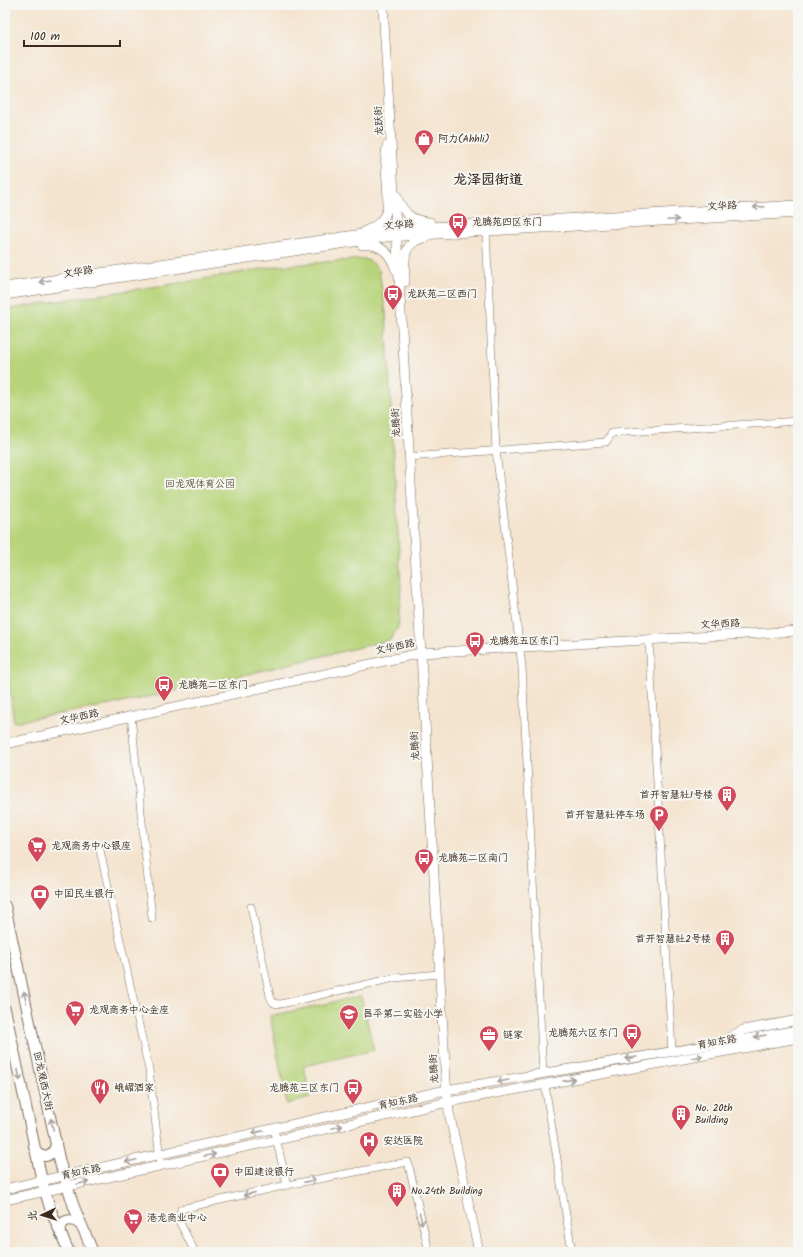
<svg xmlns="http://www.w3.org/2000/svg" width="803" height="1257" viewBox="0 0 803 1257" font-family="Kalam,'LXGW WenKai TC',sans-serif">
<style>
.green{fill:#b8d47a;stroke:#7a7f4c}
.lines{fill:none;stroke-linecap:round;stroke-linejoin:round}
.street-casing{stroke:#7c6b5c;stroke-width:8}
.secondary-casing{stroke:#7c6b5c;stroke-width:10}
.primary-casing{stroke:#7c6b5c;stroke-width:12}
.street{stroke:#fff;stroke-width:7}
.secondary{stroke:#fff;stroke-width:9}
.primary{stroke:#fff;stroke-width:10}
.oneway{stroke:#a79f9a}
.labels{text-anchor:middle;dominant-baseline:central;stroke-width:4;stroke-linejoin:round;paint-order:stroke}
.street-label{font-size:10px;fill:#3b2a1e;stroke:#f6f6f2}
.poi-label{font-size:10px;fill:#3b2a1e;stroke:#f6f6f2;text-anchor:start}
.park-label{font-size:10px;fill:#5a5435;stroke:#f6f6f2}
.district-label{font-size:14px;font-weight:bold;fill:#3b2a1e;stroke:#f6f6f2}
</style>
<rect width="100%" height="100%" fill="#f6f6f2"/>
<filter id="ink" filterUnits="userSpaceOnUse"><feTurbulence type="fractalNoise" baseFrequency=".025" numOctaves="2"/><feDisplacementMap in="SourceGraphic" scale="8" xChannelSelector="R" yChannelSelector="G"/><feConvolveMatrix kernelMatrix="1 2 1 2 8 2 1 2 1" color-interpolation-filters="sRGB"/></filter>
<filter id="wash" filterUnits="userSpaceOnUse"><feTurbulence type="fractalNoise" baseFrequency=".012" numOctaves="4" result="noise"/><feDisplacementMap in="SourceGraphic" scale="16" xChannelSelector="R" yChannelSelector="G"/><feGaussianBlur stdDeviation="0.9" result="paint"/><feColorMatrix in="noise" values="0 0 0 0 0 0 0 0 0 0 0 0 0 0 0 0 0 1.4 0 .05"/><feComposite in="paint" operator="in"/></filter>
<g filter="url(#wash)">
<rect width="100%" height="100%" fill="#f4e4cf"/>
<g class="green">
<path d="M363,259C370,260 376,265 379,271L386,313L401,589L398,627L390,640L202,685L126,702L14,722L5,655V310L57,301L186,282L278,266Z"/>
<polygon points="361,996 374,1050 304,1066 310,1098 287,1104 270,1016"/>
</g>
</g>
<g filter="url(#ink)">
<g class="lines">
<g class="street-casing">
<g id="street">
<polyline points="486,230 496,450 522,667 543,1074"/>
<polyline points="409,457 606,442 612,433 798,421"/>
<polyline points="649,639 672,1051"/>
<polyline points="131,716 152,918"/>
<polyline points="100,850 149,1070 161,1166"/>
<path d="M251,907L270,996C272,1003 274,1004 281,1004L394,978L439,974"/>
<polyline points="545,1085 572,1252"/>
<polyline points="274,1129 287,1185 408,1162 429,1252"/>
<polyline points="195,1252 179,1221 181,1209 287,1185"/>
</g>
</g>
<g class="secondary-casing">
<g id="secondary">
<polyline points="383,5 446,1081 449,1112 479,1252"/>
<path d="M396,195C403,213 411,221 430,222"/>
<path d="M365,231C373,228 381,222 385,215C391,203 386,179 386,165C385,158 386,152 387,146"/>
<path d="M362,245C380,243 390,252 396,270"/>
<path d="M405,282C405,261 400,242 427,237"/>
<polyline points="5,287 396,229 798,205"/>
<polyline points="5,295 386,237 798,213"/>
<polyline points="5,744 421,653 798,631"/>
<polyline points="725,1040 743,1030 798,1020"/>
<polyline points="5,1189 446,1090 798,1030"/>
<polyline points="5,1200 448,1102 798,1038"/>
</g>
</g>
<g class="primary-casing">
<g id="primary">
<polyline points="5,906 60,1163 74,1207 93,1252"/>
<polyline points="5,1009 42,1181 51,1211 69,1252"/>
<path d="M34,1147C39,1162 56,1157 56,1141"/>
<path d="M61,1234C58,1219 73,1216 82,1227"/>
</g>
</g>
<use href="#street" class="street"/>
<use href="#secondary" class="secondary"/>
<use href="#primary" class="primary"/>
</g>
<defs><path id="oneway-shaft" d="M-6 0H5M1.5-3L5.5 0L1.5 3" fill="none" stroke-width="1.6" stroke-linecap="round" stroke-linejoin="round"/></defs>
<g class="oneway">
<use href="#oneway-shaft" transform="translate(759 207) rotate(177)"/>
<use href="#oneway-shaft" transform="translate(673 220) rotate(-3)"/>
<use href="#oneway-shaft" transform="translate(45 281) rotate(171)"/>
<use href="#oneway-shaft" transform="translate(25 997) rotate(-102)"/>
<use href="#oneway-shaft" transform="translate(760 1036) rotate(170)"/>
<use href="#oneway-shaft" transform="translate(697 1057) rotate(-10)"/>
<use href="#oneway-shaft" transform="translate(631 1058) rotate(170)"/>
<use href="#oneway-shaft" transform="translate(19 1075) rotate(78)"/>
<use href="#oneway-shaft" transform="translate(569 1080) rotate(-10)"/>
<use href="#oneway-shaft" transform="translate(503 1081) rotate(170)"/>
<use href="#oneway-shaft" transform="translate(52 1124) rotate(-102)"/>
<use href="#oneway-shaft" transform="translate(337 1127) rotate(-12)"/>
<use href="#oneway-shaft" transform="translate(258 1132) rotate(167)"/>
<use href="#oneway-shaft" transform="translate(210 1155) rotate(-12)"/>
<use href="#oneway-shaft" transform="translate(131 1161) rotate(168)"/>
<use href="#oneway-shaft" transform="translate(310 1181) rotate(-11)"/>
<use href="#oneway-shaft" transform="translate(83 1183) rotate(-12)"/>
<use href="#oneway-shaft" transform="translate(249 1194) rotate(167)"/>
<use href="#oneway-shaft" transform="translate(421 1219) rotate(77)"/>
</g>
</g>
<defs>
<g id="shop-pin" transform="scale(1)"><path d="M0 17L-7.5 6A9.5 9.5 0 1 1 7.5 6Z" fill="#d1495b" stroke="#f6f6f2"/><path d="M-5-2.5h2.3a2.7 3.5 0 0 1 5.4 0H5L5.5 6h-11ZM-1.5-2.5h3a1.5 2.3 0 0 0-3 0Z" fill="#fff"/></g>
<g id="bus-pin" transform="scale(1)"><path d="M0 17L-7.5 6A9.5 9.5 0 1 1 7.5 6Z" fill="#d1495b" stroke="#f6f6f2"/><path d="M-5-6H5V4H4V6H2V4H-2V6H-4V4H-5ZM-3.5-4V0h7V-4ZM-3.5 1.2v1.5H-2V1.2ZM2 1.2v1.5H3.5V1.2Z" fill="#fff"/></g>
<g id="building-pin" transform="scale(1)"><path d="M0 17L-7.5 6A9.5 9.5 0 1 1 7.5 6Z" fill="#d1495b" stroke="#f6f6f2"/><path d="M-4-6H4V6H1V3H-1V6H-4ZM-2.5-4.3h1.7v1.8h-1.7ZM.8-4.3h1.7v1.8H.8ZM-2.5-1h1.7V.8h-1.7ZM.8-1h1.7V.8H.8Z" fill="#fff"/></g>
<g id="parking-pin" transform="scale(1)"><path d="M0 17L-7.5 6A9.5 9.5 0 1 1 7.5 6Z" fill="#d1495b" stroke="#f6f6f2"/><path d="M-3.5-5.5H1a3.5 3.5 0 0 1 0 7H-1V5.5H-3.5ZM-1-3.4V-.6H.8a1.4 1.4 0 0 0 0-2.8Z" fill="#fff"/></g>
<g id="supermarket-pin" transform="scale(1)"><path d="M0 17L-7.5 6A9.5 9.5 0 1 1 7.5 6Z" fill="#d1495b" stroke="#f6f6f2"/><path d="M-6-5.5h2.5l.6 2H6L4.5 2H-2.5L-4.4-4H-6ZM-1.5 3.2a1.3 1.3 0 1 0 .1 0ZM3 3.2a1.3 1.3 0 1 0 .1 0Z" fill="#fff"/></g>
<g id="bank-pin" transform="scale(1)"><path d="M0 17L-7.5 6A9.5 9.5 0 1 1 7.5 6Z" fill="#d1495b" stroke="#f6f6f2"/><path d="M-6-4H6V4H-6ZM0-2.3a2.3 2.3 0 1 0 0 4.6a2.3 2.3 0 1 0 0-4.6Z" fill="#fff"/></g>
<g id="school-pin" transform="scale(1)"><path d="M0 17L-7.5 6A9.5 9.5 0 1 1 7.5 6Z" fill="#d1495b" stroke="#f6f6f2"/><path d="M0-5L7-2L0 1L-7-2ZM-4 1L0 2.5L4 1V4Q0 6-4 4Z" fill="#fff"/></g>
<g id="office-pin" transform="scale(1)"><path d="M0 17L-7.5 6A9.5 9.5 0 1 1 7.5 6Z" fill="#d1495b" stroke="#f6f6f2"/><path d="M-6-3h4V-5.5h4V-3h4V5H-6ZM-1-4.5V-3h2v-1.5ZM-6 0V1H6V0Z" fill="#fff"/></g>
<g id="restaurant-pin" transform="scale(1)"><path d="M0 17L-7.5 6A9.5 9.5 0 1 1 7.5 6Z" fill="#d1495b" stroke="#f6f6f2"/><path d="M-5-6h1v4h1v-4h1v4h1v-4h1v5L-1.5 .5V6h-2V.5L-5-1ZM5-6V6H3V1.5H1.5Q1.5-4 5-6Z" fill="#fff"/></g>
<g id="hospital-pin" transform="scale(1)"><path d="M0 17L-7.5 6A9.5 9.5 0 1 1 7.5 6Z" fill="#d1495b" stroke="#f6f6f2"/><path d="M-5-5h3v3.5h4V-5h3V5h-3V1.5h-4V5h-3Z" fill="#fff"/></g>
</defs>
<g fill-rule="evenodd">
<use href="#shop-pin" x="424" y="139"/>
<use href="#bus-pin" x="458" y="222"/>
<use href="#bus-pin" x="393" y="294"/>
<use href="#bus-pin" x="475" y="641"/>
<use href="#bus-pin" x="164" y="685"/>
<use href="#building-pin" x="727" y="795"/>
<use href="#parking-pin" x="659" y="815"/>
<use href="#supermarket-pin" x="37" y="846"/>
<use href="#bus-pin" x="424" y="858"/>
<use href="#bank-pin" x="40" y="894"/>
<use href="#building-pin" x="725" y="939"/>
<use href="#supermarket-pin" x="75" y="1010"/>
<use href="#school-pin" x="349" y="1014"/>
<use href="#bus-pin" x="632" y="1033"/>
<use href="#office-pin" x="489" y="1035"/>
<use href="#restaurant-pin" x="100" y="1088"/>
<use href="#bus-pin" x="353" y="1088"/>
<use href="#building-pin" x="681" y="1114"/>
<use href="#hospital-pin" x="369" y="1141"/>
<use href="#bank-pin" x="220" y="1172"/>
<use href="#building-pin" x="397" y="1191"/>
<use href="#supermarket-pin" x="133" y="1218"/>
</g>
<g class="labels">
<g class="street-label">
<text transform="translate(379 121) rotate(-93)">龙跃街</text>
<text transform="translate(722 206) rotate(-3)">文华路</text>
<text transform="translate(399 225) rotate(-5)">文华路</text>
<text transform="translate(78 272) rotate(-9)">文华路</text>
<text transform="translate(396 423) rotate(-93)">龙腾街</text>
<text transform="translate(720 624) rotate(-3)">文华西路</text>
<text transform="translate(395 647) rotate(-12)">文华西路</text>
<text transform="translate(79 717) rotate(-12)">文华西路</text>
<text transform="translate(415 746) rotate(-93)">龙腾街</text>
<text transform="translate(717 1042) rotate(-10)">育知东路</text>
<text transform="translate(434 1069) rotate(-94)">龙腾街</text>
<text transform="translate(43 1081) rotate(78)">回龙观西大街</text>
<text transform="translate(398 1102) rotate(-12)">育知东路</text>
<text transform="translate(81 1172) rotate(-12)">育知东路</text>
</g>
<g class="poi-label">
<text x="438" y="139">阿力(Ahhli)</text>
<text x="472" y="222">龙腾苑四区东门</text>
<text x="407" y="294">龙跃苑二区西门</text>
<text x="489" y="641">龙腾苑五区东门</text>
<text x="178" y="685">龙腾苑二区东门</text>
<text x="713" y="795" text-anchor="end">首开智慧社1号楼</text>
<text x="645" y="815" text-anchor="end">首开智慧社停车场</text>
<text x="51" y="846">龙观商务中心银座</text>
<text x="438" y="858">龙腾苑二区南门</text>
<text x="54" y="894">中国民生银行</text>
<text x="711" y="939" text-anchor="end">首开智慧社2号楼</text>
<text x="89" y="1010">龙观商务中心金座</text>
<text x="363" y="1014">昌平第二实验小学</text>
<text x="618" y="1033" text-anchor="end">龙腾苑六区东门</text>
<text x="503" y="1035">链家</text>
<text x="114" y="1088">峨嵋酒家</text>
<text x="339" y="1088" text-anchor="end">龙腾苑三区东门</text>
<text x="695" y="1108">No. 20th<tspan x="695" dy="12">Building</tspan></text>
<text x="383" y="1141">安达医院</text>
<text x="234" y="1172">中国建设银行</text>
<text x="411" y="1191">No.24th Building</text>
<text x="147" y="1218">港龙商业中心</text>
</g>
<g class="park-label">
<text x="200" y="484">回龙观体育公园</text>
</g>
<g class="district-label">
<text x="488" y="180">龙泽园街道</text>
</g>
</g>
<rect width="803" height="1257" fill="none" stroke="#f6f6f2" stroke-width="20"/>
<g transform="translate(42 1215) rotate(266)" stroke="#f6f6f2" stroke-width="3" paint-order="stroke">
<path d="M0-3L7 15L0 10L-7 15Z" fill="#3b2a1e"/>
<text y="-6" font-size="11" font-weight="bold" text-anchor="middle" fill="#3b2a1e">北</text>
</g>
<path d="M24 40v6h96v-6" fill="none" stroke="#3b2a1e" stroke-width="2"/>
<text x="30" y="40" font-size="12" fill="#3b2a1e" stroke="#f6f6f2" stroke-width="3" paint-order="stroke">100 m</text>
</svg>
